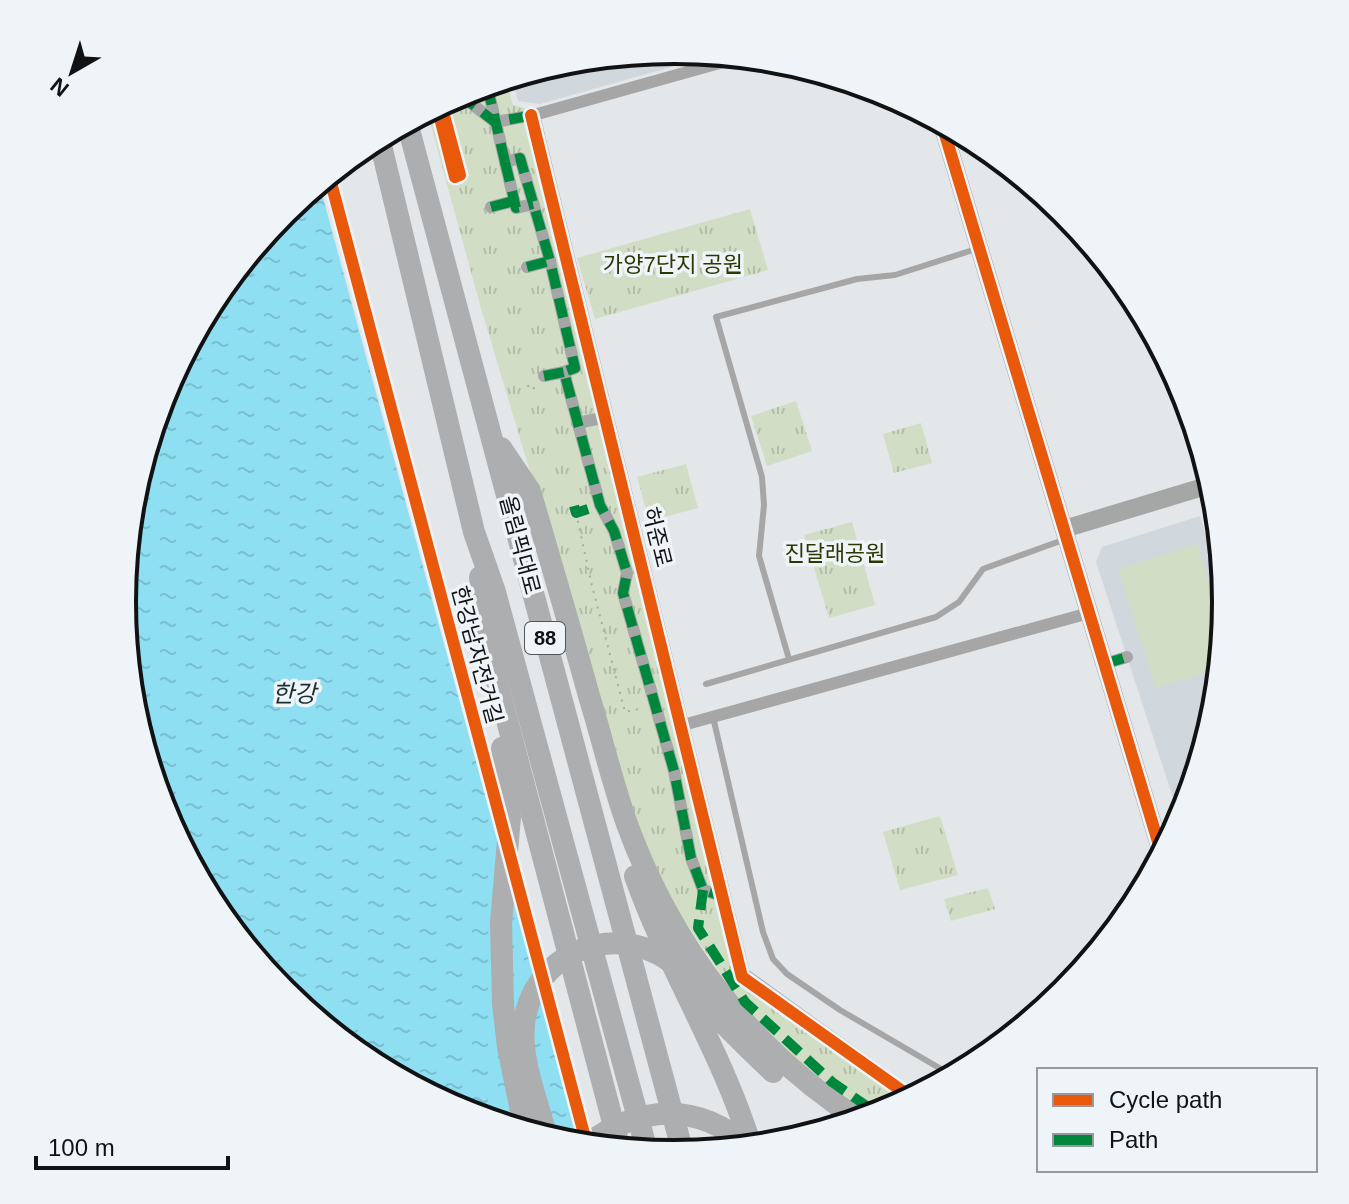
<svg xmlns="http://www.w3.org/2000/svg" width="1349" height="1204" viewBox="0 0 1349 1204" font-family="Arial,'Noto Sans KR',sans-serif">
<style>
.built{fill:#d0d8de}
.grass{fill:#d1ddc4}
.park{fill:url(#park-tufts)}
.water{fill:url(#water-ripples)}
.lines{fill:none;stroke-linecap:round;stroke-linejoin:round}
.path{stroke:#aaacad;stroke-width:2;stroke-dasharray:2 6;stroke-linecap:butt}
.lane{stroke:#a6a6a7;stroke-width:6}
.street{stroke:#a6a6a7;stroke-width:12}
.secondary{stroke:#a5a6a6;stroke-width:18}
.highway{stroke:#adaeaf;stroke-width:22}
.highway-bridge{stroke:#adaeaf;stroke-width:22}
.quiet{stroke:#00873e;stroke-width:10;stroke-dasharray:20 10;stroke-linecap:butt}
.cycleway-casing{stroke:#eff4f9;stroke-width:17}
.cycleway{stroke:#e8590c;stroke-width:12}
.labels{text-anchor:middle;dominant-baseline:central;stroke-width:7;stroke-linejoin:round;paint-order:stroke}
.shield{fill:#eff4f9;stroke:#535659;stroke-width:2}
.shield-label{font-size:20px;font-weight:bold;fill:#101214}
.park-label{font-size:22px;fill:#293a00;stroke:#eff4f9}
.street-label{font-size:22px;fill:#101214;stroke:#eff4f9}
.water-label{font-size:24px;font-style:italic;fill:#192d32;stroke:#eff4f9}
.rim{fill:none;stroke:#101214;stroke-width:4}
</style>
<defs>
<pattern id="park-tufts" width="24" height="20" patternUnits="userSpaceOnUse" patternTransform="scale(2)"><rect width="24" height="20" fill="#d1ddc4"/><path d="M3 7l-1-3M5 7V3M7 7l1-3M15 17l-1-3M17 17v-4M19 17l1-3" fill="none" stroke="#b2bda8"/></pattern>
<pattern id="water-ripples" width="26" height="14" patternUnits="userSpaceOnUse" patternTransform="scale(2)"><rect width="26" height="14" fill="#8fdff2"/><path d="M2 4q2-2 4 0t4 0M15 11q2-2 4 0t4 0" fill="none" stroke="#7abecf"/></pattern>
</defs>
<rect width="100%" height="100%" fill="#e4e7e9"/>
<g class="built">
<polygon points="675,50 690,52 693,61 540,104 518,101 512,77 567,61"/>
<polygon points="1200,516 1226,602 1216,710 1187,804 1176,807 1096,562 1102,547"/>
</g>
<polygon class="grass" points="1197,544 1224,630 1220,668 1156,688 1118,569"/>
<g class="park">
<polygon points="506,79 513,105 528,109 741,981 910,1099 873,1116 816,1078 769,1033 733,992 670,900 639,836 480,305 427,111 464,92"/>
<polygon points="1059,207 1082,233 1068,237"/>
<polygon points="750,209 768,270 595,319 577,258"/>
<polygon points="796,401 812,451 767,466 751,416"/>
<polygon points="921,423 932,463 894,473 883,434"/>
<polygon points="686,464 698,508 649,521 637,477"/>
<polygon points="852,522 875,605 829,618 804,535"/>
<polygon points="940,816 958,875 900,890 883,832"/>
<polygon points="988,888 995,909 951,921 944,899"/>
</g>
<polygon class="water" points="319,183 580,1145 566,1143 463,1112 367,1061 284,992 215,908 164,813 133,709 123,602 133,494 165,390 216,295 285,211"/>
<g class="lines">
<g class="path">
<polyline points="528,385 529,389 540,387"/>
<polyline points="576,513 592,586 625,712 643,708"/>
</g>
<g class="lane">
<polyline points="789,659 759,556 764,505 762,477 716,317 857,279 895,275 976,249"/>
<polyline points="706,684 936,617 959,602 983,569 1063,540"/>
<polyline points="713,717 763,932 773,959 787,974 840,1010 953,1076"/>
</g>
<g class="street">
<polyline points="741,57 534,115 744,974 914,1097"/>
<polyline points="487,85 505,162 520,158 550,261 575,368 564,372 600,505 614,531 627,573 623,593 674,771 691,858 703,890 725,897"/>
<polyline points="459,94 495,122 534,115"/>
<polyline points="505,162 516,208 533,204"/>
<polyline points="491,207 514,201"/>
<polyline points="527,267 550,261"/>
<polyline points="544,376 564,372"/>
<polyline points="577,423 607,417"/>
<polyline points="1104,664 1127,657"/>
<polyline points="683,725 1089,613"/>
</g>
<g class="secondary">
<polyline points="941,121 1162,855"/>
<polyline points="1064,529 1213,484"/>
</g>
<g class="highway">
<polyline points="407,122 683,1153"/>
<polyline points="379,137 474,532 495,592 647,1151"/>
<path d="M501,448L530,491C550,559 570,627 589,696C602,738 612,782 627,824C671,945 751,1051 860,1120"/>
<polyline points="480,577 488,648 620,1149"/>
<polyline points="502,748 510,817 501,923 503,1004 508,1047 525,1131"/>
<path d="M635,876C668,969 722,1052 751,1146"/>
</g>
<g class="highway-bridge">
<path d="M547,1138C538,1102 520,1060 524,1024C532,954 612,921 668,960C684,972 695,992 708,1007C729,1030 751,1051 773,1072"/>
<path d="M586,1145C639,1105 697,1101 749,1147"/>
</g>
<g class="quiet">
<polyline points="487,85 505,162 520,158 550,261 575,368 564,372 600,505 614,531 627,573 623,593 674,771 691,858 703,890 725,897"/>
<polyline points="459,94 495,122 534,115"/>
<polyline points="505,162 516,208 533,204"/>
<polyline points="491,207 514,201"/>
<polyline points="527,267 550,261"/>
<polyline points="544,376 564,372"/>
<polyline points="574,506 576,513 600,505"/>
<polyline points="1104,664 1127,657"/>
<polyline points="703,890 698,928 745,1002 832,1082 878,1114"/>
</g>
<g class="cycleway-casing">
<g id="cycleway">
<polyline points="437,106 455,177 460,175 441,104"/>
<polyline points="531,115 742,977 912,1098"/>
<polyline points="941,121 1162,855"/>
<polyline points="329,175 587,1145"/>
</g>
</g>
<use href="#cycleway" class="cycleway"/>
</g>
<g class="labels">
<rect class="shield" x="525" y="622" width="40" height="32" rx="6"/>
<g class="shield-label">
<text x="545" y="638">88</text>
</g>
<g class="park-label">
<text x="673" y="264">가양7단지 공원</text>
<text x="835" y="553">진달래공원</text>
</g>
<g class="street-label">
<text transform="translate(657 537) rotate(76)">허준로</text>
<text transform="translate(520 545) rotate(75)">올림픽대로</text>
<text transform="translate(477 655) rotate(75)">한강남자전거길</text>
</g>
<g class="water-label">
<text x="294" y="693">한강</text>
</g>
</g>
<path d="M0 0H1349V1204H0ZM136 602a538 538 0 1 1 1076 0a538 538 0 1 1-1076 0Z" fill="#eff4f9" fill-rule="evenodd"/>
<path class="rim" d="M136 602a538 538 0 1 1 1076 0a538 538 0 1 1-1076 0Z"/>
<rect x="1037" y="1068" width="280" height="104" fill="#eff4f9" stroke="#969a9d" stroke-width="2"/>
<rect x="1053" y="1094" width="40" height="12" fill="#e8590c" stroke="#969a9d" stroke-width="2"/>
<text x="1109" y="1108" font-size="24" fill="#101214">Cycle path</text>
<rect x="1053" y="1134" width="40" height="12" fill="#00873e" stroke="#969a9d" stroke-width="2"/>
<text x="1109" y="1148" font-size="24" fill="#101214">Path</text>
<g transform="translate(72 72) rotate(219)" stroke="#eff4f9" stroke-width="6" paint-order="stroke">
<path d="M0-6L14 30L0 20L-14 30Z" fill="#101214"/>
<text y="-12" font-size="22" font-weight="bold" text-anchor="middle" fill="#101214">N</text>
</g>
<path d="M36 1156v12h192v-12" fill="none" stroke="#101214" stroke-width="4"/>
<text x="48" y="1156" font-size="24" fill="#101214" stroke="#eff4f9" stroke-width="6" paint-order="stroke">100 m</text>
</svg>
